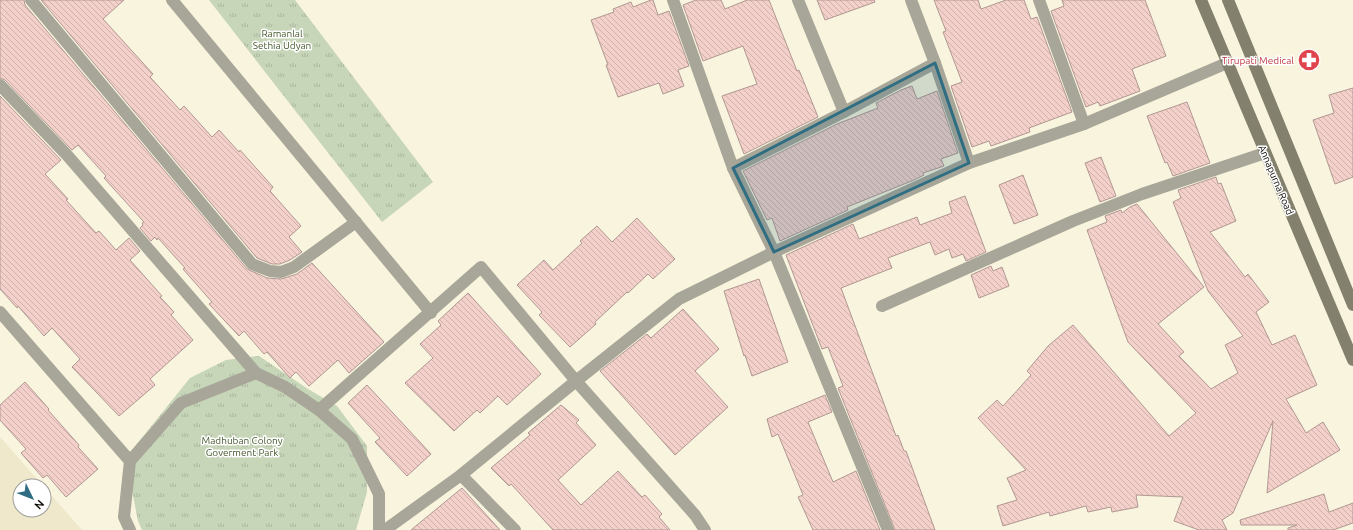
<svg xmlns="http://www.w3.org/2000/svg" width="1353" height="530" viewBox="0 0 1353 530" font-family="Ubuntu,sans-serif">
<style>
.built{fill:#efe8ca}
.grass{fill:url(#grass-tufts)}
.building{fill:url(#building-back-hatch);stroke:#b19793}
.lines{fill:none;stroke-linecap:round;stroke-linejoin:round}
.street{stroke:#a7a698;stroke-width:12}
.secondary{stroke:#83806d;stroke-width:12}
.marked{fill:#2e6d82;fill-opacity:0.2;stroke:#2e6d82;stroke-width:3;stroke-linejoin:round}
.labels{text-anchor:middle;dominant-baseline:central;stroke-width:3;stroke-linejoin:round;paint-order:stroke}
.park-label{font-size:10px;fill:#46592d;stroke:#fff}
.health-label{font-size:10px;fill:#be3a42;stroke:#fff;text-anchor:end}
.street-label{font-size:10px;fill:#0e0c06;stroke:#fff}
</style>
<defs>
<pattern id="grass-tufts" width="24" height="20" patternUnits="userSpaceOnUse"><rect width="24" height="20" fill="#c7d5b9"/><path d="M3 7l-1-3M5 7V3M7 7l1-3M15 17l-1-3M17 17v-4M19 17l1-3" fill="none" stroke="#aab69e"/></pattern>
<pattern id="building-back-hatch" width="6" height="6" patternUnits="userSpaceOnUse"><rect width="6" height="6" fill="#f4d0ca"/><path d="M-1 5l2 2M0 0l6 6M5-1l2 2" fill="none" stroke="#d0b1ac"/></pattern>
</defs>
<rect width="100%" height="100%" fill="#f9f4dd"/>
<polygon class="built" points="0,437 43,486 20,486 20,510 44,510 44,487 82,530 0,530"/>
<g class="grass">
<polygon points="209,0 295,0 433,182 382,222"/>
<polygon points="259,356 308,389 337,406 367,446 367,492 356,530 142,530 138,521 130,480 132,450 190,378 226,360"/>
</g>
<g class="building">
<polygon points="0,0 24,0 25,5 247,269 267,278 281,279 297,274 312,263 384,342 349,373 338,360 309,386 296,372 290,378 267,352 264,354 244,331 239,336 209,304 212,302 183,269 185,268 158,238 157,240 155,237 151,241 140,228 143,225 142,223 144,222 104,178 106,176 78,145 72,150 5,80 0,78"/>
<polygon points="41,0 124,0 103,19 153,74 150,77 180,110 184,106 212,137 219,130 239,152 240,150 273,187 270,191 301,226 289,237 302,252 290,260 280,264 272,264 257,258"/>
<polygon points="651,0 653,0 658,15 669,11 689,66 678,70 684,86 663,94 659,83 618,97 606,65 608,65 591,20 614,12 613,9 631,2 633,7"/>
<polygon points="696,0 721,0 725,9 747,0 769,0 797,71 799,70 818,117 744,154 722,96 757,84 743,46 703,61 683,5"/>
<polygon points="817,0 874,0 875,2 825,20"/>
<polygon points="934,0 978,0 981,9 1006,0 1024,0 1031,19 1037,17 1072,112 1029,128 1030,132 991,146 989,141 972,147 951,86 962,82 943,32 946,31"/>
<polygon points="1062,0 1145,0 1166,56 1132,69 1140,91 1100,106 1098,102 1086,107 1051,11 1064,6"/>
<polygon points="912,86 917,99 937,91 958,153 941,159 944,166 923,173 924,175 914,180 847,207 848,210 780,241 772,218 767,220 743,171 837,124 878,108 876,103 901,90"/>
<polygon points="1353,88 1353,177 1335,184 1313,120 1334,113 1329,95"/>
<polygon points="0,96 61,160 45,174 68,199 66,200 96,233 99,231 116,250 129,238 140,251 130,260 162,296 160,297 174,312 171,315 193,340 150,379 155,385 119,416 72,367 80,359 52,328 44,336 18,306 17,308 0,289"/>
<polygon points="1187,102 1210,163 1173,176 1167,162 1165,163 1147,116"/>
<polygon points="1101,157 1116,196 1100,202 1085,163"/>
<polygon points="1023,175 1038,215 1014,224 999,185"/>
<polygon points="1216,177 1218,184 1221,183 1236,221 1210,232 1245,277 1248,274 1269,302 1256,312 1272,345 1295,335 1317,385 1286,399 1306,433 1323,422 1340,450 1267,493 1273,421 1233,513 1222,520 1227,530 1199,530 1174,521 1183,497 1136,495 1138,507 1112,512 1111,507 1088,512 1086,506 1050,516 1049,512 1003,526 997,506 1017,500 1007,478 1026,470 978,418 997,400 1003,406 1031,375 1027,371 1048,346 1073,325 1169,436 1196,413 1128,342 1087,230 1107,222 1105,216 1121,210 1122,213 1130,207 1137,204 1204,287 1158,324 1184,352 1179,356 1211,389 1238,373 1225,345 1243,336 1208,291 1173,202 1181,198 1178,190"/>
<polygon points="965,196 986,252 966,261 963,254 952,258 949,249 935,255 930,242 888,258 892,268 841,288 896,436 898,435 904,451 906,451 935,530 895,530 838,388 843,386 828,347 822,349 786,255 853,224 859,239 917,217 920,225 952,213 949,202"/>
<polygon points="637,218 675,259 653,279 648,274 628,293 627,292 595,322 596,324 570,347 539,315 542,312 517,285 544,260 553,270 582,243 580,241 597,226 612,242"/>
<polygon points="991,266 993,271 1002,267 1009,286 979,298 971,275"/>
<polygon points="759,279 788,362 752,376 745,355 744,356 724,291"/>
<polygon points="468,293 541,374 507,405 498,396 480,413 477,410 454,431 405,383 433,358 420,344 441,325 438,321"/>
<polygon points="683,309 719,349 695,371 728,407 675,455 600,371 647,334 651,338"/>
<polygon points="25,382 49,409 48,410 79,445 78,447 98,469 66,497 47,475 43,478 21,453 26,449 0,420 0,405"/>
<polygon points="367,385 431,454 407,476 375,442 380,438 348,403"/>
<polygon points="825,395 832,412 808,422 833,482 856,471 880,530 813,530 798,497 803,495 778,434 772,437 767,419"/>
<polygon points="561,405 579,420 576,423 596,445 558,480 581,505 618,471 642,497 645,495 662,514 659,517 670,530 553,530 511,484 509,486 491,468 530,435 528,433"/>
<polygon points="462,488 500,530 411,530"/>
<polygon points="1324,494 1329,512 1353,503 1353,523 1333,530 1288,530 1288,528 1297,525 1241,525 1240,520"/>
</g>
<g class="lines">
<g class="street">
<polyline points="31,0 252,264 270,271 281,272 294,267 356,222"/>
<polyline points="172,0 431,313"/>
<polyline points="673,0 733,168 774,252 888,530"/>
<polyline points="798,0 844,112"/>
<polyline points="911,0 935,63 969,163"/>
<polyline points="1039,0 1084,124"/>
<polyline points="0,85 67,155 256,373 285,387 319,410 352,439 379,494 379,530"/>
<polyline points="733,168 844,112 935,63"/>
<polyline points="882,306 1073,221 1142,194 1265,153"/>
<polyline points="0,312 130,461"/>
<polyline points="319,410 481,267 576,381 695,515 705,530"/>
<polyline points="461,475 515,530"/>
<polyline points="130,530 124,517 130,461 181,403 256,373"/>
<polyline points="385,530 461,475 576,381 679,299 774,252 969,163 1084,124 1227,63"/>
</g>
<g class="secondary">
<polyline points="1201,0 1353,360"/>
<polyline points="1228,0 1353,305"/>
</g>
</g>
<path class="marked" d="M935,63L969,163L774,252L733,168Z"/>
<defs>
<g id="pharmacy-disc" transform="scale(1.15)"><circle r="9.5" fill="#e0444e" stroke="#fff"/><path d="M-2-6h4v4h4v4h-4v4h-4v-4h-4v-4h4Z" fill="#fff"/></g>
</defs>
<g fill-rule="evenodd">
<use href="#pharmacy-disc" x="1309" y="60"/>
</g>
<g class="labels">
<g class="park-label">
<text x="282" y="33">Ramanlal<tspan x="282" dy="12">Sethia Udyan</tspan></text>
<text x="242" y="440">Madhuban Colony<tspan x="242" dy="12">Goverment Park</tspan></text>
</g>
<g class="health-label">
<text x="1294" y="60">Tirupati Medical</text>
</g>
<g class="street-label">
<text transform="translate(1276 180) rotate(67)">Annapurna Road</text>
</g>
</g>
<g transform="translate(32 498) rotate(133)"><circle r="19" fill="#ffffff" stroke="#9f9e9b"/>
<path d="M0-3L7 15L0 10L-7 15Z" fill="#2e6d82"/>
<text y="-6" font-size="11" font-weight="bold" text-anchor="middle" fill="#0e0c06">N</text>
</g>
</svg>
